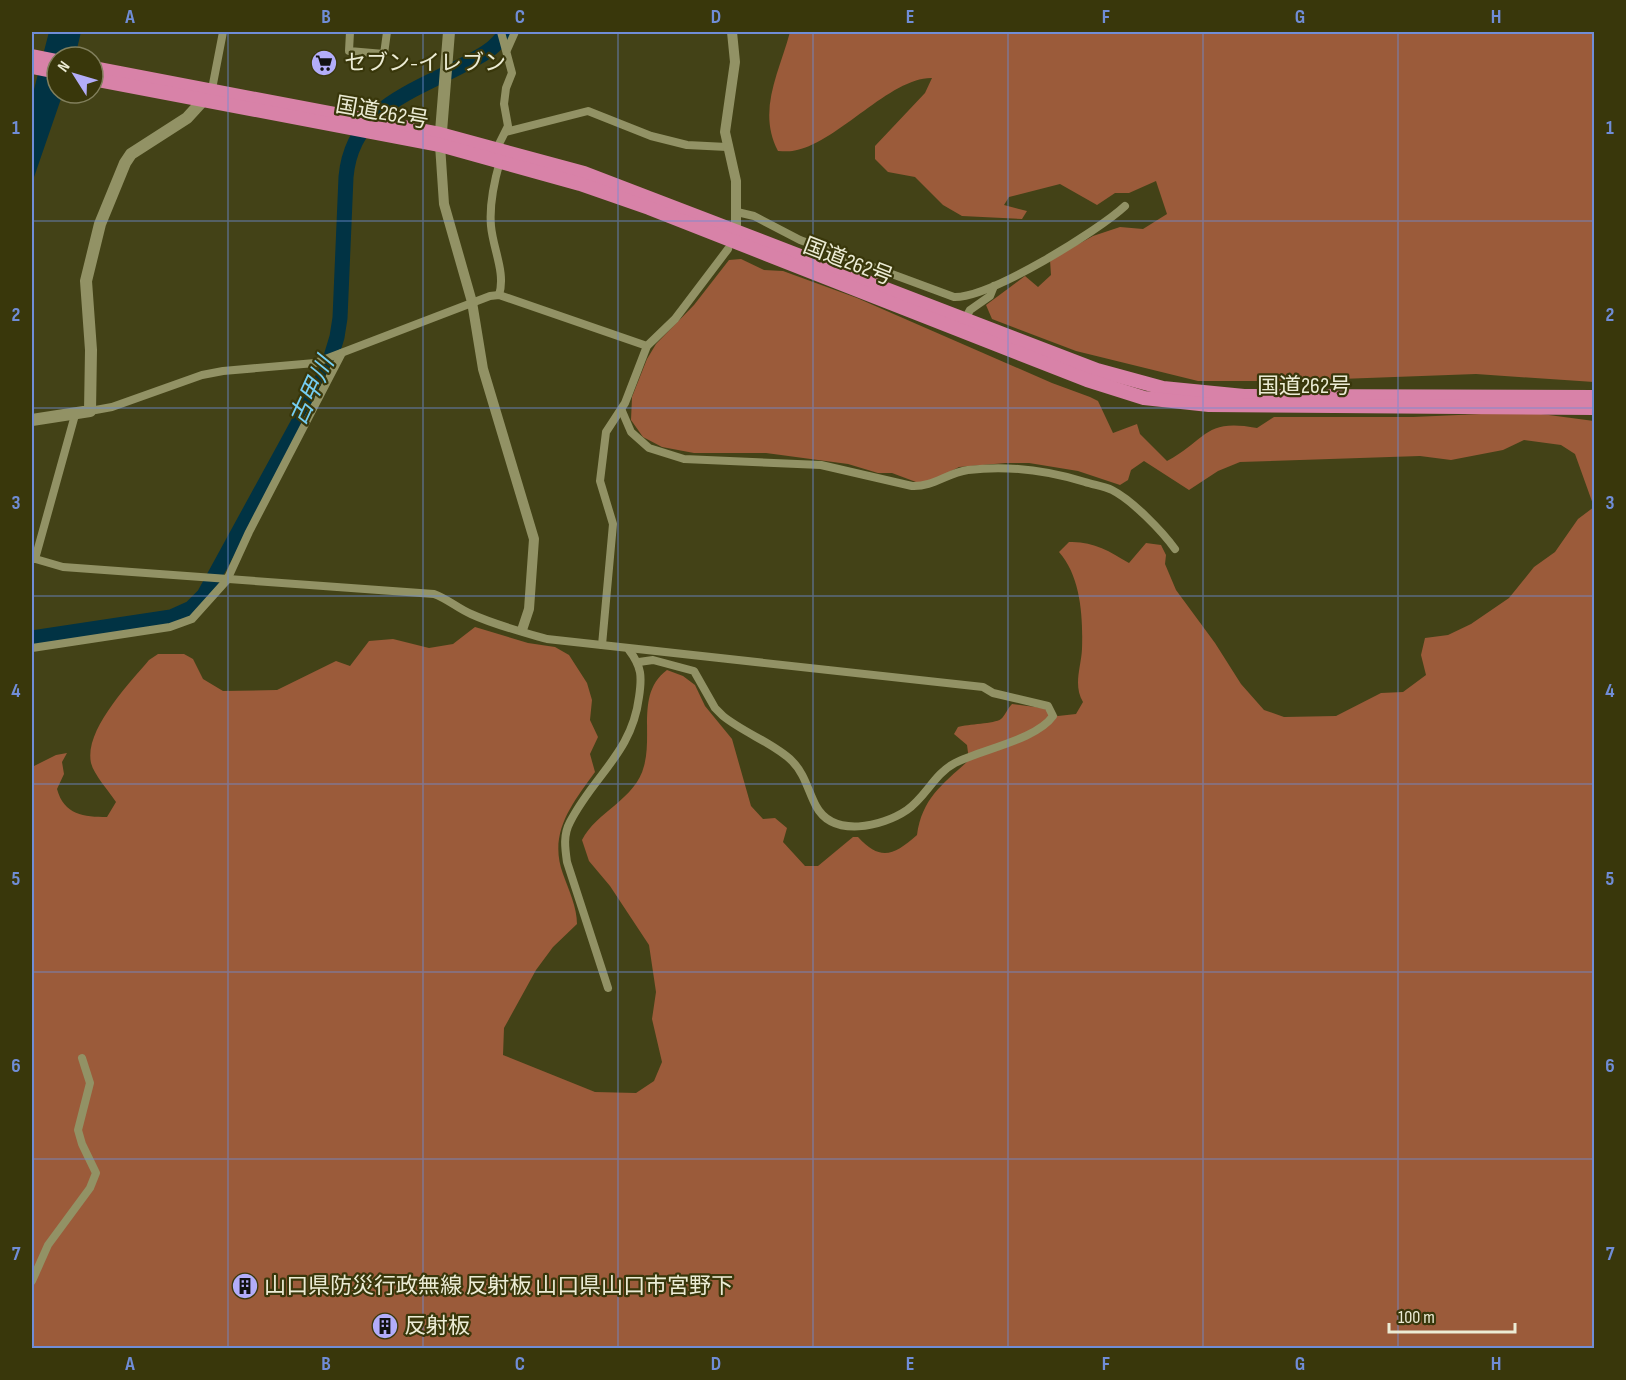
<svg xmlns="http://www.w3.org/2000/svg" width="1626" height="1380" viewBox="0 0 1626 1380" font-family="'Sofia Sans Condensed','Noto Sans JP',sans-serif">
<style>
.forest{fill:#9b5b3a}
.water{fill:#013344}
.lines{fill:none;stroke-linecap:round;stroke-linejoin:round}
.river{stroke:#013344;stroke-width:15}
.minor{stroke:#929265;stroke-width:8}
.tertiary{stroke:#929265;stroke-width:10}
.secondary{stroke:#929265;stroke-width:12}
.trunk{stroke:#d882a8;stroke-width:14}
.grid{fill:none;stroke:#708dd7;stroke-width:1.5;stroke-opacity:0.55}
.labels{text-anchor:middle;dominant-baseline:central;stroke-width:4.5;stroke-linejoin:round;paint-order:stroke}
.poi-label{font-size:22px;fill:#ececd5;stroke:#39370b;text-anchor:start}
.street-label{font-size:22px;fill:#ececd5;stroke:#39370b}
.water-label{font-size:24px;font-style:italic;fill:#75cef3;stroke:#39370b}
.neatline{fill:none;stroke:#708dd7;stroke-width:2}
.grid-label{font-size:20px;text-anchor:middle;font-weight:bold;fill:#708dd7}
</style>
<rect width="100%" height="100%" fill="#434217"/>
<g class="forest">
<path d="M790,32H1594V382L1476,374L1286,381H1198L1076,351L992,319L986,305L1025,276L1038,287L1051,275L1050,260L1093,236L1120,227L1143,229L1167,214L1156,181L1129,193H1115L1097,205L1060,184L1009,197L1004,205L1027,211L1022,219L962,216L943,205L915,177L888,172L875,159V146L925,93L932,78C891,77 839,141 797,150C791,152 784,151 778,151C757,111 779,73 790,32Z"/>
<path d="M741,259L764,270L783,271L857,298L1052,383L1090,397L1098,401L1113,433L1137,424L1140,434L1167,461C1208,439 1204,418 1257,428L1274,417H1413L1526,412L1594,421V1348H32V767L56,755L67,753L62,762L64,774L57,789C64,815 84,817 107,817L116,802C109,791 94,775 91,763C84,730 129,684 149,660L158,654H184L193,659L203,679L223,691L277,690L336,661L350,666L369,641L393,639L429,648L453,644L475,627L528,643L555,647L569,655L587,683L592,700L590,720L598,737L590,754L595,772C572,804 548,833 563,874C569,891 577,907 577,924L553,947L536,970L504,1028L503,1055L595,1092L636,1093L654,1081L662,1062L652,1019L656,992L649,945L610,886L589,861L582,840C596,812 636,799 644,766C653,734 636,693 667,670L683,676L695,685L705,706L732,739L751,806L763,819L775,818L787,828L783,842L805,866H818L853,837H858C881,862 894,855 917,835C922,798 943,784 969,760L967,745L954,734L958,727C968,724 994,724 1001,719C1005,716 1007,709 1012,704L1043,708L1058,716L1076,714L1083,702C1073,685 1081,668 1082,649C1083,617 1081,577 1059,552L1069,542C1093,541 1109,551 1129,563L1146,543L1161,545L1166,555L1165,564L1176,590L1215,643L1241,684L1264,710L1284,717L1336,716L1381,693L1403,692L1426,675L1421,655L1425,638L1448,635L1471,624L1509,598L1534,567L1555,552L1578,519L1594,507L1575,454L1561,445L1524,440L1503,450L1451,460L1420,456L1240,462L1218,471L1189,490L1144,461L1131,470L1128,480L1120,485L1078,471L1029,463H1006L959,467L930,482H916L892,473H878L848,464L766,453H694L662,447L643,437L631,420L632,397L647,359L656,344L694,305L729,260Z"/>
</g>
<polygon class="water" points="49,32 81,32 75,57 57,57 57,93 63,93 32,183 32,97"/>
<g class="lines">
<path class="river" d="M32,638L171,617L191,608L204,595L327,370L337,337L340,318L346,177C352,109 410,93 463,65C481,56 495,49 506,32"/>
<g class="minor">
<polyline points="350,32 349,51 384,54 387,32"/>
<polyline points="507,50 515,32"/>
<polyline points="212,89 223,32"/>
<polyline points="506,132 588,111 651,136 687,145 727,147"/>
<polyline points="497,148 508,126 504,104 506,88 512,73 501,32"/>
<path d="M737,212L754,216L800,240L954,297C990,298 1098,231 1125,206"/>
<path d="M499,295C506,273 493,249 491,226C489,204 494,182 500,161"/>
<polyline points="963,323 970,310 990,296 994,286"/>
<polyline points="90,411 112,407 202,375 223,371 315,363 490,296 499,295 647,346"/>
<path d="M622,411L631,432L649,448L684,459L821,465L912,486C933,487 947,473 968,470C1009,465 1046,470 1085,482C1094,485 1104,486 1112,490C1132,500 1162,531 1175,549"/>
<path d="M32,558L63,567L434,594C448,599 457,608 471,614C495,625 522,632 547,639L983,687L993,693L1048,706L1053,716C1036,740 982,749 955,763C934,774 926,797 907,810C882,827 833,838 816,806C808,791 805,774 792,761C775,744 744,733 723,716L715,708L694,671L653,660L639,662"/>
<polyline points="35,559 75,415"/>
<polyline points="602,645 613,524 600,481 606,432 625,403 647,346 675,319 728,249"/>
<polyline points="32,648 170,627 192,619 227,580 249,532 342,353"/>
<path d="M608,988L567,862C565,848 563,835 570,822C594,775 632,753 639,697C642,677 642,667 629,650"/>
<polyline points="32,1281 48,1245 90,1188 96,1173 82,1144 78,1130 90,1083 82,1058"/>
</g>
<g class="tertiary">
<polyline points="732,32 735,62 725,132 736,181 736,225"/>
<polyline points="440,145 444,204 472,302 483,369 534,539 529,609 522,630"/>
</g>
<g class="secondary">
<polyline points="440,144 449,32"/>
<polyline points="32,420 90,411 91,350 86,281 100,224 125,163 131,154 187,118 208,95"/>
</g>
<g class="trunk">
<polyline points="32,56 57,61"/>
<polyline points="32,67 57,72"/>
<polyline points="93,68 440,134 584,173 1097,370 1163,388 1244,396 1594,397"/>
<polyline points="93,79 440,145 580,184 649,208 1087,380 1144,398 1209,405 1594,408"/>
</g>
</g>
<path class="grid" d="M228,32V1348M423,32V1348M618,32V1348M813,32V1348M1008,32V1348M1203,32V1348M1398,32V1348M32,221H1594M32,408H1594M32,596H1594M32,784H1594M32,972H1594M32,1159H1594"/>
<defs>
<g id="supermarket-disc" transform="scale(1.35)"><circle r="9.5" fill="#b3adf9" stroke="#39370b"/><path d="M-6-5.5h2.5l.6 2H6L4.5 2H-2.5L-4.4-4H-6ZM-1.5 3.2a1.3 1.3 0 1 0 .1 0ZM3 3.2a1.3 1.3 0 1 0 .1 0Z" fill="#111"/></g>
<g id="building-disc" transform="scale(1.35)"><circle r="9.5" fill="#b3adf9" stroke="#39370b"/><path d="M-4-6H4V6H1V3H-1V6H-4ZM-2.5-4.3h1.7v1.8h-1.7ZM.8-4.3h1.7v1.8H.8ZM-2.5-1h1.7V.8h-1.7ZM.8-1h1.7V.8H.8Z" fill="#111"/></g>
</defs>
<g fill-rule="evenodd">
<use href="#supermarket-disc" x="324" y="63"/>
<use href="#building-disc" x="245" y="1286"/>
<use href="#building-disc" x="385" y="1326"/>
</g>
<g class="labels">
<g class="poi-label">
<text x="344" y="63">セブン-イレブン</text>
<text x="264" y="1286">山口県防災行政無線 反射板 山口県山口市宮野下</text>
<text x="404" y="1326">反射板</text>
</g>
<g class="street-label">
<text transform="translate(382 113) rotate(10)">国道262号</text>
<text transform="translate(848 262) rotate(21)">国道262号</text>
<text x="1304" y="386">国道262号</text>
</g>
<g class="water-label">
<text transform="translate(312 391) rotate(-65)">古甲川</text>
</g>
</g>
<rect width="1626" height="1380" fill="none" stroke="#39370b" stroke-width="66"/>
<g transform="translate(75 75) rotate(307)"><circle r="28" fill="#39370b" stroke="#817f5c" stroke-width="1.5"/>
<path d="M0-4.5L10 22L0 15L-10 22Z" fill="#b3adf9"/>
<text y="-9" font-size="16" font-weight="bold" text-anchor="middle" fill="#ececd5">N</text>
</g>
<path d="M1389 1323v9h126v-9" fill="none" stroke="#ececd5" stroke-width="3"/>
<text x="1398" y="1323" font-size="18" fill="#ececd5" stroke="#39370b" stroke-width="4.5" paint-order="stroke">100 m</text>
<rect x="33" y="33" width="1560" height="1314" class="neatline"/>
<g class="grid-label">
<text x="130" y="23">A</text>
<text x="326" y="23">B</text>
<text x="520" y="23">C</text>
<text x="716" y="23">D</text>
<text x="910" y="23">E</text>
<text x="1106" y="23">F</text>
<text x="1300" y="23">G</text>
<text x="1496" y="23">H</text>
<text x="16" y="134">1</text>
<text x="1610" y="134">1</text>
<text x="16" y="321">2</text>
<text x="1610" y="321">2</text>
<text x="16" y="509">3</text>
<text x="1610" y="509">3</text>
<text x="16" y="697">4</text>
<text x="1610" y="697">4</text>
<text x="16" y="885">5</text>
<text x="1610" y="885">5</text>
<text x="16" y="1072">6</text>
<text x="1610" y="1072">6</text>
<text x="16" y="1260">7</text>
<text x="1610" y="1260">7</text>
<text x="130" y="1370">A</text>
<text x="326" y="1370">B</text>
<text x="520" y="1370">C</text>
<text x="716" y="1370">D</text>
<text x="910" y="1370">E</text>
<text x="1106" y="1370">F</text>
<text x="1300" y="1370">G</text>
<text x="1496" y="1370">H</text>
</g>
</svg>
